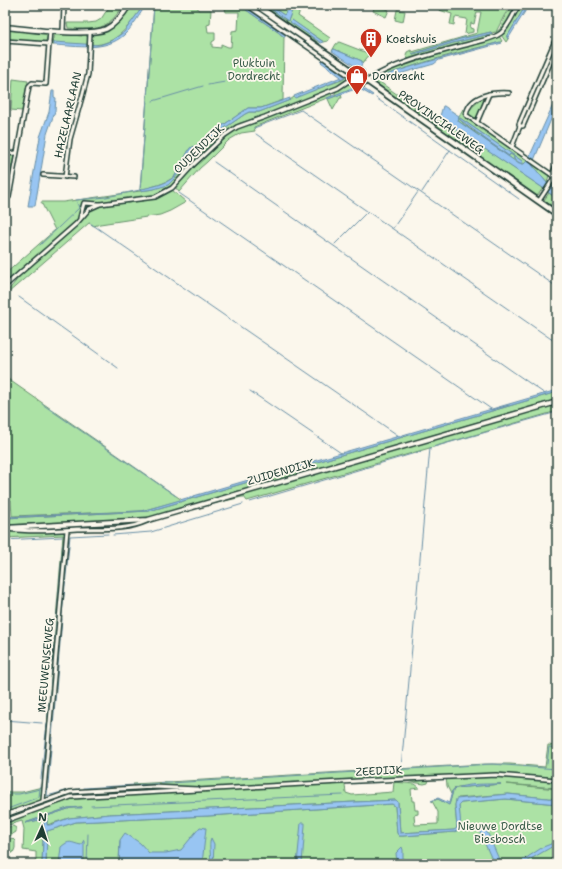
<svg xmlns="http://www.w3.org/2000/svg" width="562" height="869" viewBox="0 0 562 869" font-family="'Shantell Sans',sans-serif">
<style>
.green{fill:#ace2a5;stroke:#66906c;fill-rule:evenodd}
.water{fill:#98c5f2;stroke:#688fa6}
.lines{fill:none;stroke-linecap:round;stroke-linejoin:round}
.stream{stroke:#688fa6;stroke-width:1}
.minor-casing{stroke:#1f3d34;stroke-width:6}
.tertiary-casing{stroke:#1f3d34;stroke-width:7}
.secondary-casing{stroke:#1f3d34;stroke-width:8}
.minor{stroke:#fbf7ec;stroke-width:3}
.tertiary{stroke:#fbf7ec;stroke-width:4}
.secondary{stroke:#fbf7ec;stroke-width:4.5}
.labels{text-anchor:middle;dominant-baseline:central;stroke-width:3.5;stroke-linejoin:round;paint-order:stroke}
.poi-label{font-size:11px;fill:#1f3d34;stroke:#fbf7ec;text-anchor:start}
.park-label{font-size:11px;fill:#3b5e4b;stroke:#fbf7ec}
.street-label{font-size:11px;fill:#1f3d34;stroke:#fbf7ec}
</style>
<rect width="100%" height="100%" fill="#fbf7ec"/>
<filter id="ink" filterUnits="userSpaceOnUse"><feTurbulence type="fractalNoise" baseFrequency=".025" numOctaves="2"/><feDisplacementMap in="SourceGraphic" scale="8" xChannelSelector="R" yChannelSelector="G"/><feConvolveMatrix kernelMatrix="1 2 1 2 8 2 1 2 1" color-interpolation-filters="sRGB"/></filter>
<g filter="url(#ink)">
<g class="green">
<path d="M114,5H124C106,31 98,30 68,28L67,23H88L96,22L101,19L107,10Z"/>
<path d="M132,5H144C130,24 118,45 91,45V37H93L92,34C114,30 119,22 132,5Z"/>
<path d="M154,5H198V10H211L210,24L207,25L208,32H215V40L212,42V47L221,48V44L228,47H231L232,31L238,30L239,12H226L224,5H239L278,32L284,37L283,100L261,108H248L209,135L196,146L190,148L175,176C164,185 153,186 140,190Z"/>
<polygon points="259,5 265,5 288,21 294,5 302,5 298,16 330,38 328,41 324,42 291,20 320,44 310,38 301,34"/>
<polygon points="269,5 289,5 285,15 284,15"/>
<polygon points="375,5 389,10 386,17 373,11"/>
<path d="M436,5H511L504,16L496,32L500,29L505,16L514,5H518L505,27L496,35L495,32L492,33V37L451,47L409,60L406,56L407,52L411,50L412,52L477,33L481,12H477L474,24L471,23L470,28L473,29V32L465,34L467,19L455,17L454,25L450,24L452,14L439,10ZM491,32L492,33L490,34L453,43L413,55L412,54L460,39Z"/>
<polygon points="521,5 526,5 507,37 508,39 506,42 501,35"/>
<polygon points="397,10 405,11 403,22 395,20"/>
<polygon points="5,29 45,32 48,35 47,39 45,42 5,39"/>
<polygon points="54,32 68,35 71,33 72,35 82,36 83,34 87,34 87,37 88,37 88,45 54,43 54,45 52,45"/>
<path d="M499,36L502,41L501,42C459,52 418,63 378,78L377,80L412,105L439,122L441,119L543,188L538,195L536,196L392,96L372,81V79C383,71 397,68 410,64C439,54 469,45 499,36Z"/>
<polygon points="339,42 370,54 362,64 362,61 334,49 332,51 336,44"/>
<path d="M345,76L347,78L344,83L338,86L266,115L240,123L234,126L169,189C148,201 121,201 97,203L93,205L5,284V274L55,230L41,202H63L154,189L174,179L190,152L245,114L249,112H259L290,100L294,97L342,80L345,78Z"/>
<polygon points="13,79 28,81 22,111 11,110"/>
<polygon points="353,82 355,82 361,85 335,95 335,93 338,89"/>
<polygon points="328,93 331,93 332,96 254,127 255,131 241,133 229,140 207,162 200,168 179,192 175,187 195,166 232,132 238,127 249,123 257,122"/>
<polygon points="341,94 342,98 340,98 333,110 328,99"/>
<polygon points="482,98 484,100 477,117 474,118 468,114 468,111"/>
<path d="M463,109L464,110L462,114L528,160C525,164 524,164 519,164L458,121L459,116ZM460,118L522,161L520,163L514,159V156L510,154L509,155L481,136L482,135C476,134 464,124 460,120Z"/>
<polygon points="5,155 14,155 5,197"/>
<polygon points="532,163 549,175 547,183 532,165"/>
<path d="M172,190L186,202L170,211L160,215L100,224L94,226L89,223L8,293L7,292L24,271L84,217C89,211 94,209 101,206L158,197L166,194Z"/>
<polygon points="549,193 557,199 557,210 544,200"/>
<polygon points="5,377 182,500 141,511 12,516 11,500 5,500"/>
<polygon points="557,392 557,399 159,515 140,519 5,525 5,518 149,511"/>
<polygon points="557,403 557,411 247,501 244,497 242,497 195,508"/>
<polygon points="5,530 21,532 61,531 66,534 42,796 41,800 37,802 5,813 5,792 22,792 42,787 63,535 5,538"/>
<polygon points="548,745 557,746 557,779 495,774 216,788 136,787 133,784 485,764 510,764 545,767"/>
<path d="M501,775L557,780V788L506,784L557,789V799L508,794L458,798L455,805L457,828L455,830L400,833L398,802L396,800L110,814L69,818L47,825V816L71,808L82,807L68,808L25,823L44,819L42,864H36V852L23,850L24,829L22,821L5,826V822L73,799L343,783L345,785L346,793L352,795L393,792L394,782L415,784L419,787V788L411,789L412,801H414L415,810H418V814L414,815L415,825L438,824V812L432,801L438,799L449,805L453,791L456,788L501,784L458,787C454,788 452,790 451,794L447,786L446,778Z"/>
<polygon points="429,779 428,783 424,784 399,780"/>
<polygon points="506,799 557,804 557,864 46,864 47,831 76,822 208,816 392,804 395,806 397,833 399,836 403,836 455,832 460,827 459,805 461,803"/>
<polygon points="13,826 16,828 16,832 5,839 5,828"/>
<polygon points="12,838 15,841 15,848 13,853 10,853 10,864 5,864 5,842"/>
</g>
<g class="water">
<path d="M144,5H146C139,15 133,27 124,35C105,52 77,46 54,45V42L99,45L111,41L124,32Z"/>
<polygon points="239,5 242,5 285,35 285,37 284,37 278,32"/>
<polygon points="265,5 269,5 284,15 285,14 289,5 294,5 288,21"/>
<polygon points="526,5 529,5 508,39 507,37"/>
<polygon points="292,20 322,41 324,42 321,43 290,22"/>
<polygon points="491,32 492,33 490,34 453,43 413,55 412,54 460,39"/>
<path d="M500,42L502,43L439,60L434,64L378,80H377L378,78C418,63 459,54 500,42Z"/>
<polygon points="334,49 362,61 362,64 360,67 365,71 364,72 332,51"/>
<polygon points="323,60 344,76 345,78 295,98 294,96 341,77 321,62"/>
<polygon points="357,86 364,89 373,95 372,96 358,88 328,99 327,98"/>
<polygon points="52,91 54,91 54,97 56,98 55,111 47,134 35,206 28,206 40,137 49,112"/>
<polygon points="557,96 557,105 532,165 547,183 557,189 557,199 543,188 443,121 440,116 443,106 444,106 459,116 458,121 519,164 524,164 528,160"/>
<path d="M290,98V100L259,112H249L245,114L190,152L179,173L174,179L168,185L154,189L140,191L142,189C154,186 165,185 175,176L190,148L196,146L209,135L248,108H261Z"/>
<polygon points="460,118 522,161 523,163 520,163 514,159 514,156 510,154 509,156 481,136 482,135 479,134 466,124 460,120"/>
<polygon points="557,390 557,392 149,511 5,518 5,517 141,511 149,509"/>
<path d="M500,784L456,788L453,791L449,805L438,799L431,801L438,798L449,803L452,791C459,783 490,784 501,784Z"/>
<path d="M508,794L557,799V804L506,799L461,803L459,805C459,813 464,828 455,832L403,836H399L397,833L395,806L392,804L208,816L76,822L47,831L46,864H42L44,819L25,823L68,808L82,807V808H71L47,816V825H50L69,818L110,814L396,800L398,802V804L400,833L454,830L457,828L455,805L456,799Z"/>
<polygon points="301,823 305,823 305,825 302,864 297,864"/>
<polygon points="200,827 206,828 202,864 119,864 120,840 125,833 140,843 149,853 166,853 181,850"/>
<polygon points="482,827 485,827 501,864 494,864 481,835 479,830"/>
<polygon points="557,833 557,841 555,845 522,864 517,864 543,847 551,844"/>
<path d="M211,838L214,844L213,864H210C212,855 208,847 211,838Z"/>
<path d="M84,840V864H59L61,847C70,839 71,843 81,845Z"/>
<polygon points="402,847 403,850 403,864 397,864 396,853"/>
</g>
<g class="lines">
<g class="stream">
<polyline points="208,85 225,82"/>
<polyline points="376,98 519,199"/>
<polyline points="153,101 203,86"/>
<polyline points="254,128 301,110 557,287"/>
<polyline points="256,134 557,343"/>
<polyline points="214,162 545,394"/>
<polyline points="422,192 450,150"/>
<polyline points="179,193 491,409"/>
<polyline points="90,223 399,436"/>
<polyline points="393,228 418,192"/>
<polyline points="335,244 367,212"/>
<polyline points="40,245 79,208 76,200 106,197 140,190 154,6"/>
<polyline points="19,297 118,368"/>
<polyline points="250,391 341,453"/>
<polyline points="42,404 176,496"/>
<polyline points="491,410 509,405"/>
<polyline points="250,502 422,451"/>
<polyline points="113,535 151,532 243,504"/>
<polyline points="5,540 62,537"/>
<polyline points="62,615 70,536 108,534"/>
<polyline points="62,619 47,796 69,790 80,789"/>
<polyline points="48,717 63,545"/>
<polyline points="5,720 42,723"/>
<polyline points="547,764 549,747 557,748"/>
<polyline points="401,769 430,448 557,412"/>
<polyline points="84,788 492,764 557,769"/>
<polyline points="5,794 19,794 40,789"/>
<polyline points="91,806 343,795"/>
<polyline points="5,810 39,797 47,723"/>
<polyline points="87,864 88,834"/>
<polyline points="119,864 120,841"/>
<polyline points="556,864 557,863"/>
</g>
<g class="minor-casing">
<g id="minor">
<path d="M247,5L363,85C380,66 443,51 469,44C479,41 492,40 501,33C509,26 513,14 519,5"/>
<polyline points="5,14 6,5"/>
<polyline points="63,31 64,5"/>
<polyline points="557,36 519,124 520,126 523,126 557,47"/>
<polyline points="5,41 49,44"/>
<path d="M509,93C492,92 469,95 466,115L552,175L554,178H557"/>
<polyline points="477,122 489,94"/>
<polyline points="512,147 520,126"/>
<polyline points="5,154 16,153"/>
<polyline points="43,175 74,177"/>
<polyline points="552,175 557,163"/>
<polyline points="65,177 70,139 82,97 88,74 90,33"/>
<polyline points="5,201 9,197 29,86 32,83 46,84 50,30"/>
<polyline points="539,201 554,178"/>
<polyline points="80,218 84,203 99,204"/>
<polyline points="5,286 76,224 89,209 100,204 155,197 172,188 192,166 225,135 237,127 265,117 338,88 353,78"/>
<path d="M6,529C29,532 53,531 77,529C99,528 125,531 147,521"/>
<polyline points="43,801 67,530"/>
<polyline points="5,815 70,792 153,787 198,789"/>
<polyline points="5,821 71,797 359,781 496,775 557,780"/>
</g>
</g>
<g class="tertiary-casing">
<g id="tertiary">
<path d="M5,27C27,29 88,37 106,29C116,24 123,15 129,5"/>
<polyline points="5,528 148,520 557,402"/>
</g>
</g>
<g class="secondary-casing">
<polyline id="secondary" points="256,5 367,81 557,214"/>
</g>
<use href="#minor" class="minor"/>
<use href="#tertiary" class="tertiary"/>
<use href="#secondary" class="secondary"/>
</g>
</g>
<defs>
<g id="building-pin" transform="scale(1.15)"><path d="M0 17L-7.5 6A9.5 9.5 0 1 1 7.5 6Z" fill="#c8321e" stroke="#fbf7ec"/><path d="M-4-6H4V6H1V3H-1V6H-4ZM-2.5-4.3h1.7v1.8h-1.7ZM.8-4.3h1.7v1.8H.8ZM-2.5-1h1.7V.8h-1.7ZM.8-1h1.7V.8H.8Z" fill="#fff"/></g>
<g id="shop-pin" transform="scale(1.15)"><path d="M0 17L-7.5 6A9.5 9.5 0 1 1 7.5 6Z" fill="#c8321e" stroke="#fbf7ec"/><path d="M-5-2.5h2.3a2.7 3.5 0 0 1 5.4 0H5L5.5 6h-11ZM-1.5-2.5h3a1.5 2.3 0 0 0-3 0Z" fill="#fff"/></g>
</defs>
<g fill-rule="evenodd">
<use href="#building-pin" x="371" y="39"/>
<use href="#shop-pin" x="357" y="76"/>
</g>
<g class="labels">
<g class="poi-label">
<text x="386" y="39">Koetshuis</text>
<text x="372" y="76">Dordrecht</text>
</g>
<g class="park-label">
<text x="254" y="63">Pluktuin<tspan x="254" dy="13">Dordrecht</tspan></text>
<text x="500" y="826">Nieuwe Dordtse<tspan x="500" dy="13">Biesbosch</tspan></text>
</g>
<g class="street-label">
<text transform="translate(68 115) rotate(-77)">HAZELAARLAAN</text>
<text transform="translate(441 122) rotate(35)">PROVINCIALEWEG</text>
<text transform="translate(199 149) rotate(-44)">OUDENDIJK</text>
<text transform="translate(281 472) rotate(-16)">ZUIDENDIJK</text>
<text transform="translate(46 665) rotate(-85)">MEEUWENSEWEG</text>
<text transform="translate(379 771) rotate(-3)">ZEEDIJK</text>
</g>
</g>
<rect width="562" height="869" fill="none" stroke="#fbf7ec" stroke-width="20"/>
<rect x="10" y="10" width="542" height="849" fill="none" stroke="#1f3d34" stroke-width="1.5" filter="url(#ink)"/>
<g transform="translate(42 827) rotate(3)" stroke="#fbf7ec" stroke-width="3" paint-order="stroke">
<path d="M0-3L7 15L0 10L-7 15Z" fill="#1f3d34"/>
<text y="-6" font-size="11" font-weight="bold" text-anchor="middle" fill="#1f3d34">N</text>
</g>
</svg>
